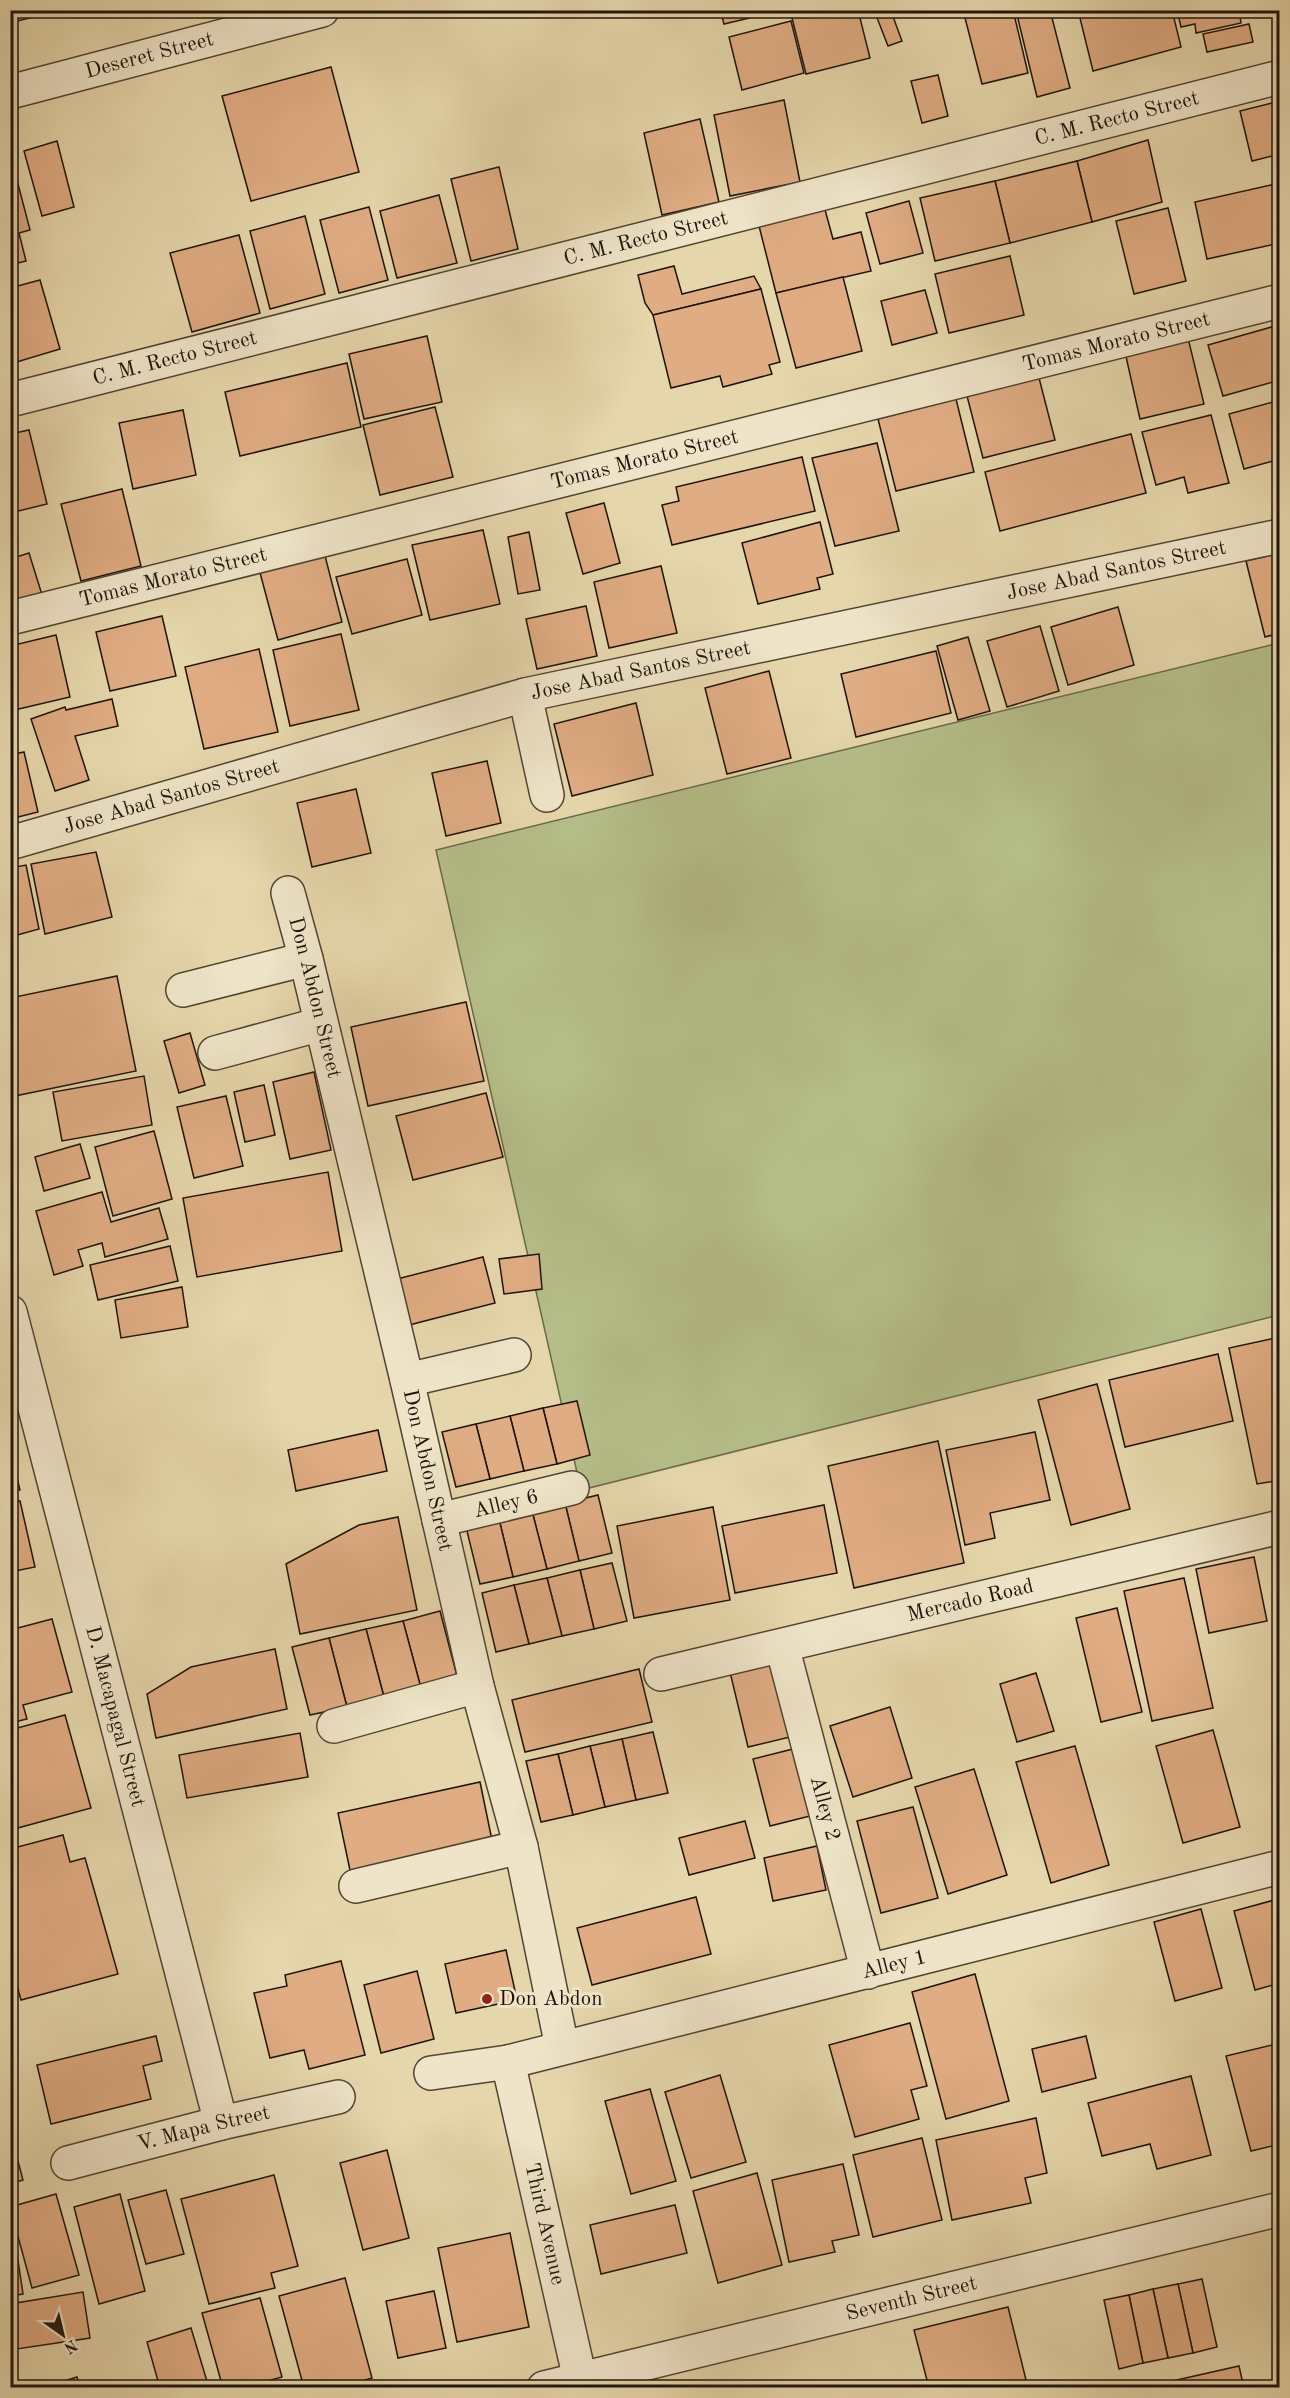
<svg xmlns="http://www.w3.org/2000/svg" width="1290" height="2398" viewBox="0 0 1290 2398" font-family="'Old Standard TT',serif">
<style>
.green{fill:#b5be89;stroke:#6a694b;stroke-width:1.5}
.building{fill:#e0ac83;stroke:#1f140d;stroke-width:1.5}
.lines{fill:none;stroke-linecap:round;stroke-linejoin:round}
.minor-casing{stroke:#514434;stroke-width:36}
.minor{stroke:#efe4c8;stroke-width:33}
.poi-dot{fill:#8f2418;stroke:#efe4c8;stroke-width:2}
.labels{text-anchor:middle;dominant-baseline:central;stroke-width:6;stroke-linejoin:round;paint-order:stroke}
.street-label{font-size:21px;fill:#1f140d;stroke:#efe4c8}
.poi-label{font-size:21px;fill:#1f140d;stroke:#efe4c8;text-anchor:start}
</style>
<rect width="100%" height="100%" fill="#e6d6ab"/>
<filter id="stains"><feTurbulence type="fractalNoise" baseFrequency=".00333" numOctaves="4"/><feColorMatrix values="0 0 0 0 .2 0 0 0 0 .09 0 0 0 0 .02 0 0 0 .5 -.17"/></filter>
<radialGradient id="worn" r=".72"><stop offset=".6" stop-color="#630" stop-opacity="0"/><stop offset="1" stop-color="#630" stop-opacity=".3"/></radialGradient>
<polygon class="green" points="1279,643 1279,1315 581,1490 436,850"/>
<g class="building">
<polygon points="10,10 31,10 33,17 10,23"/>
<polygon points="720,10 779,10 779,11 724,24"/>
<polygon points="790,10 858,10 870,58 806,74"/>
<polygon points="874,10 901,10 892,14 902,41 888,46"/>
<polygon points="963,10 1013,10 1028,73 982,84"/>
<polygon points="1033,10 1050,10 1070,88 1037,97 1017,15"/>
<polygon points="1078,10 1172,10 1181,47 1093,71"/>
<polygon points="1177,10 1239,10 1241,23 1196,33 1195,24 1181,27"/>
<polygon points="791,21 804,73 742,90 729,37"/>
<polygon points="1249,24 1253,42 1207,52 1203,34"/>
<polygon points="331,67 359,172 251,201 222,96"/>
<polygon points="938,75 948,116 922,123 911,81"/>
<polygon points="784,100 800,182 730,196 714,115"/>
<polygon points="1280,101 1280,154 1252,161 1240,111"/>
<polygon points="700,119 719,202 662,215 644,133"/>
<polygon points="1148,140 1162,202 1092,222 1077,161"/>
<polygon points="57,141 74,207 42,216 24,151"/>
<polygon points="1077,161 1092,222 1010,243 995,181"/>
<polygon points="499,167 518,249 471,261 451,179"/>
<polygon points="17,180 30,230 19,233 26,261 10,265 10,181"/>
<polygon points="995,181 1010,243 935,261 920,198"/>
<polygon points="1280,183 1280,243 1207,259 1195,202"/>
<polygon points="439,195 457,263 397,278 380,211"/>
<polygon points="909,201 923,253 880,264 866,213"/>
<polygon points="824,206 833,239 861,232 871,271 776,293 758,222"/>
<polygon points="369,207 388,280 339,293 320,220"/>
<polygon points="1168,208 1186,281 1134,294 1116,221"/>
<polygon points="305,216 325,294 270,309 250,231"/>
<polygon points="239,235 260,313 192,332 170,253"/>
<polygon points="1010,256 1024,315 949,333 935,274"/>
<polygon points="674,266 682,294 754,276 761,289 653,315 645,303 638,275"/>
<polygon points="843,277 862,351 796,368 776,293"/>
<polygon points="40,280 60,349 10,364 10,288"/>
<polygon points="761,289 780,362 769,365 772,374 723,387 720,376 671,388 653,315"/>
<polygon points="925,290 937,333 892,345 881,301"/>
<polygon points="1275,326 1280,343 1280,380 1223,396 1208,345"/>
<polygon points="427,336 442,402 364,419 349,354"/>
<polygon points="1188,338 1204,404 1140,419 1125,352"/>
<polygon points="347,363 361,427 240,456 225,392"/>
<polygon points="1038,374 1055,440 983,458 966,392"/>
<polygon points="956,399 974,472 896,491 878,419"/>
<polygon points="1280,400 1280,459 1244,469 1229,414"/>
<polygon points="435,407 453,477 380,495 363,425"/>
<polygon points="183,410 196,475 133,489 119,423"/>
<polygon points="1211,415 1229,483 1188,493 1184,477 1156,485 1142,432"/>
<polygon points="29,430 47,504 10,513 10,434"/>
<polygon points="1131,434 1146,493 1000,531 985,472"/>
<polygon points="877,443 899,531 835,546 812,458"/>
<polygon points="802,457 815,511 672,545 662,505 679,501 676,487"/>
<polygon points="122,489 141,566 81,581 61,504"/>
<polygon points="604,503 620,563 583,574 566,513"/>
<polygon points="820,522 833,574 817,578 820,589 758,604 742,543"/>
<polygon points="483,530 500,604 430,620 412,545"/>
<polygon points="529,532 540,590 518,594 508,537"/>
<polygon points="324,552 342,622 278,640 259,569"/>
<polygon points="29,553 43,598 13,608 10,599 10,559"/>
<polygon points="1280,553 1280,633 1265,637 1246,561"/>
<polygon points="407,559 422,615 352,634 336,577"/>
<polygon points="661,566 677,633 609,648 594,582"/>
<polygon points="586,606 597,656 537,669 526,619"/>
<polygon points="1118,607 1134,665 1068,685 1051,627"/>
<polygon points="162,616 176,676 110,691 96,632"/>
<polygon points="1040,626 1059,691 1007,707 987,641"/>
<polygon points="341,634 359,710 290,726 273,650"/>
<polygon points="56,635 70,697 10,711 10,646"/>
<polygon points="968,637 990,711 958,720 937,646"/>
<polygon points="259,649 278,732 204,749 185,667"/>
<polygon points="936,651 951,713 856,737 841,674"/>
<polygon points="769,671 791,758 727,774 705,688"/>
<polygon points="112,699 118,726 75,736 89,780 55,791 31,719 65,707 66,710"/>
<polygon points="636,703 653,775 572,796 554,724"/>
<polygon points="24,752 38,812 10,819 10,755"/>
<polygon points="487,761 501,823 446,836 432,773"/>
<polygon points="356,789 371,853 312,867 297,803"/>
<polygon points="96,852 112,917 45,934 31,864"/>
<polygon points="26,865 39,929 10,937 10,868"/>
<polygon points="117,976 136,1071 10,1097 10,998"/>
<polygon points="466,1002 484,1081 368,1106 351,1027"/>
<polygon points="190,1033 205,1085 179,1093 164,1041"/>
<polygon points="314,1072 331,1150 290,1159 273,1082"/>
<polygon points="144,1076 152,1125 62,1141 53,1092"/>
<polygon points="264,1085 275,1135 245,1142 234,1092"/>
<polygon points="486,1093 503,1157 413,1180 396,1116"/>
<polygon points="226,1096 243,1166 194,1178 177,1107"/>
<polygon points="154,1131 172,1199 113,1216 95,1147"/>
<polygon points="80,1144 90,1178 44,1191 35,1157"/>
<polygon points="328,1172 342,1251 197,1277 183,1198"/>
<polygon points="102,1192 111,1222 159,1208 168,1239 105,1257 102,1243 78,1250 83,1266 54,1275 36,1211"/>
<polygon points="170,1246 178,1281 98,1300 90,1265"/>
<polygon points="539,1254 542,1289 504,1294 499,1259"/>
<polygon points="483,1257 495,1303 409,1325 397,1279"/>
<polygon points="182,1287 188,1327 121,1338 115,1300"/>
<polygon points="1280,1337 1280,1480 1257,1484 1229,1348"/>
<polygon points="1218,1354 1233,1421 1125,1447 1109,1380"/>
<polygon points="1097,1384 1130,1509 1071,1525 1038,1400"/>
<polygon points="577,1401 590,1455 557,1464 543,1408"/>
<polygon points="543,1408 557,1464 524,1471 510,1416"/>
<polygon points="510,1416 524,1471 490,1479 476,1424"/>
<polygon points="476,1424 490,1479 456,1487 442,1432"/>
<polygon points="378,1430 387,1471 296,1491 288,1450"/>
<polygon points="1035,1432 1050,1500 990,1513 995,1538 965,1545 946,1450"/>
<polygon points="938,1441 964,1563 854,1588 828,1466"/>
<polygon points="10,1449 20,1490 10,1492"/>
<polygon points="598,1495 612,1553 579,1561 565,1503"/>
<polygon points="20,1501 35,1567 10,1572 10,1503"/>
<polygon points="565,1503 579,1561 547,1569 532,1511"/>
<polygon points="824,1505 837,1573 735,1593 722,1526"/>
<polygon points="713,1507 730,1600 634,1618 617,1526"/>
<polygon points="532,1511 547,1569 513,1577 499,1519"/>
<polygon points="398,1517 417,1610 300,1634 286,1564 359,1525"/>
<polygon points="499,1519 513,1577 480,1584 466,1527"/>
<polygon points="1254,1557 1267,1621 1209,1633 1196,1569"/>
<polygon points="612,1563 627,1621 594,1629 580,1570"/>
<polygon points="580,1570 594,1629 562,1636 547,1578"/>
<polygon points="547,1578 562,1636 529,1644 514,1585"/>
<polygon points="1184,1578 1213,1708 1152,1721 1124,1591"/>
<polygon points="514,1585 529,1644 496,1652 482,1593"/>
<polygon points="1117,1608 1142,1712 1101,1722 1076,1618"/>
<polygon points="440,1611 458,1680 421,1688 403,1621"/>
<polygon points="52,1619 72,1692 23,1705 27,1719 10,1723 10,1630"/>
<polygon points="403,1621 421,1688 384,1697 366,1629"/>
<polygon points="366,1629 384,1697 347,1707 329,1638"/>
<polygon points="329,1638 347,1707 310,1715 292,1647"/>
<polygon points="275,1649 287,1709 156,1738 147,1694 191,1667"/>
<polygon points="772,1662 790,1737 748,1747 730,1672"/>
<polygon points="639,1669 652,1722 525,1752 512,1700"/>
<polygon points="1036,1673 1054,1731 1017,1742 1000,1684"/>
<polygon points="890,1707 912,1778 853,1797 830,1726"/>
<polygon points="65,1715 91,1808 14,1829 10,1815 10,1730"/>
<polygon points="1213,1730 1240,1827 1183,1843 1156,1746"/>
<polygon points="653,1732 668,1793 636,1800 622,1739"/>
<polygon points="300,1733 308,1777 187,1798 179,1755"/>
<polygon points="622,1739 636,1800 605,1807 590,1746"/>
<polygon points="590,1746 605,1807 573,1815 558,1754"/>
<polygon points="1075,1746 1109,1865 1051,1883 1016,1762"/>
<polygon points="797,1748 814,1815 770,1826 753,1759"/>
<polygon points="558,1754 573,1815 541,1822 526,1761"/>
<polygon points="974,1769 1007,1875 948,1894 915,1787"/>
<polygon points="480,1782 493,1845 351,1875 338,1813"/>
<polygon points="913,1807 938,1898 881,1913 857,1821"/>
<polygon points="745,1821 755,1858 689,1875 679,1838"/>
<polygon points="63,1835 70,1862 85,1858 118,1974 21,2000 10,1960 10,1849"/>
<polygon points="817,1846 826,1890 773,1901 764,1858"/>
<polygon points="696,1897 711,1954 592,1985 577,1928"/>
<polygon points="1278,1899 1280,1983 1255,1990 1234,1911"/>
<polygon points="1201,1909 1222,1988 1175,2001 1154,1922"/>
<polygon points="506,1950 517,2000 456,2013 445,1964"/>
<polygon points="341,1961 365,2055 309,2069 304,2050 270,2058 254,1993 287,1986 285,1975"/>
<polygon points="417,1971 434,2039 381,2053 364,1985"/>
<polygon points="975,1974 1009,2101 946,2119 912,1992"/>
<polygon points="910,2023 927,2086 911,2090 919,2119 855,2137 829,2045"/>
<polygon points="156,2036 162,2061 143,2066 151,2099 51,2124 37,2065"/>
<polygon points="1086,2036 1096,2078 1042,2092 1032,2049"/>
<polygon points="1280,2043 1280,2144 1251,2151 1226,2056"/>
<polygon points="720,2075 746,2162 691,2178 665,2092"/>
<polygon points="1191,2076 1211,2155 1157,2169 1150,2144 1102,2156 1088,2103"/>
<polygon points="650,2089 676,2181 631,2194 605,2101"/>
<polygon points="1036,2118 1047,2173 1025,2178 1031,2203 952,2220 936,2140"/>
<polygon points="10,2131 23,2180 10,2184"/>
<polygon points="922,2138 942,2220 873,2237 853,2155"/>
<polygon points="387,2150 409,2238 363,2250 340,2163"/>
<polygon points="843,2164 859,2235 832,2241 835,2252 789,2262 772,2180"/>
<polygon points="757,2173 782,2265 718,2283 693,2191"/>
<polygon points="274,2175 298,2266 271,2273 275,2288 209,2304 181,2199"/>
<polygon points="166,2190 184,2254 146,2264 128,2200"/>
<polygon points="56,2194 79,2275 32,2288 10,2207"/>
<polygon points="120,2194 145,2291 99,2304 74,2207"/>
<polygon points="675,2205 687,2253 601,2274 590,2225"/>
<polygon points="510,2233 529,2327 457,2342 438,2248"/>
<polygon points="16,2247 23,2294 10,2296 10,2248"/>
<polygon points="345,2278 372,2378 339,2388 304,2388 279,2296"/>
<polygon points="1202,2279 1217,2347 1193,2353 1178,2284"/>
<polygon points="1178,2284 1193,2353 1168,2358 1153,2289"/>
<polygon points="1153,2289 1168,2358 1143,2363 1129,2295"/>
<polygon points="434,2291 446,2348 398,2358 386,2301"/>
<polygon points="83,2292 90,2338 10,2350 10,2304"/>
<polygon points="1129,2295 1143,2363 1119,2369 1104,2300"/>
<polygon points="260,2298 282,2377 242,2388 223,2388 202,2313"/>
<polygon points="1008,2307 1028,2388 929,2388 914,2330"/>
<polygon points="191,2328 209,2388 160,2388 147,2342"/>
<polygon points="1239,2366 1244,2388 1150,2386"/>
<polygon points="77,2377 80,2388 42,2388"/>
<polygon points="719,2382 720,2388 698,2388"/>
</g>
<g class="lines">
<g class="minor-casing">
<g id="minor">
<path id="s1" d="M10,92L322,10"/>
<path id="s2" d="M10,400L1280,77"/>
<path id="s3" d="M10,618L1280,301"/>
<polyline points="525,695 547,795"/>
<path id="s4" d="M10,843L525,695L1280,536"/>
<path id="s5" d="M288,893L306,959L407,1380L477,1686L521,1847L562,2047"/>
<polyline points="183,990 306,959"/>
<polyline points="215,1053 321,1024"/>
<path id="s6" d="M10,1312L221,2123"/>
<polyline points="407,1380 514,1355"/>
<path id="s7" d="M439,1520L572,1488"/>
<path id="s8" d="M782,1646L868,1972"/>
<path id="s9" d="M661,1674L1280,1527"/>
<polyline points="334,1726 477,1686"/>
<polyline points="356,1886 521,1847"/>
<path id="s10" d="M508,2062L582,2388"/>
<path id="s11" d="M431,2073L508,2062L1280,1867"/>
<path id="s12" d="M68,2163L221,2123L338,2097"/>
<path id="s13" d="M544,2388L1280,2209"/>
</g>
</g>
<use href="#minor" class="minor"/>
</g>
<circle class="poi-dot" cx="487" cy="1999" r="6"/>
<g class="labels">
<g class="street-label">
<text stroke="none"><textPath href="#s1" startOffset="144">Deseret Street</textPath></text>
<text stroke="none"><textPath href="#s2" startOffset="1142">C. M. Recto Street</textPath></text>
<text stroke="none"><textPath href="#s2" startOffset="656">C. M. Recto Street</textPath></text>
<text stroke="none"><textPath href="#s3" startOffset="1140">Tomas Morato Street</textPath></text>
<text stroke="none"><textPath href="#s2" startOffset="170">C. M. Recto Street</textPath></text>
<text stroke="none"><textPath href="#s3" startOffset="654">Tomas Morato Street</textPath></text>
<text stroke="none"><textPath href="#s4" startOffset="1140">Jose Abad Santos Street</textPath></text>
<text stroke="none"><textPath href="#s3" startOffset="168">Tomas Morato Street</textPath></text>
<text stroke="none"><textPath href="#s4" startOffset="654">Jose Abad Santos Street</textPath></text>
<text stroke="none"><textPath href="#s4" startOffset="168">Jose Abad Santos Street</textPath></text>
<text stroke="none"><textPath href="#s5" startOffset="108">Don Abdon Street</textPath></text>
<text stroke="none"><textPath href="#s5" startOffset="594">Don Abdon Street</textPath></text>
<text stroke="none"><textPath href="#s7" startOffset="69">Alley 6</textPath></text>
<text stroke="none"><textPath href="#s9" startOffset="318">Mercado Road</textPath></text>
<text stroke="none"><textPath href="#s6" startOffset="418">D. Macapagal Street</textPath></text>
<text stroke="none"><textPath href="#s8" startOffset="168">Alley 2</textPath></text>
<text stroke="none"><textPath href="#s11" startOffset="476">Alley 1</textPath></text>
<text stroke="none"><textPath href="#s12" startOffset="140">V. Mapa Street</textPath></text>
<text stroke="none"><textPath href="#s10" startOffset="166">Third Avenue</textPath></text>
<text stroke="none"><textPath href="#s13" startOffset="378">Seventh Street</textPath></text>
</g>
<g class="poi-label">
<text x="499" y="1999">Don Abdon</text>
</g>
</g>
<rect width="1290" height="2398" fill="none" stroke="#e6d6ab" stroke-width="36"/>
<rect x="12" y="12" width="1266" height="2374" fill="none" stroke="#1f140d" stroke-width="3"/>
<rect x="18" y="18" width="1254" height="2362" fill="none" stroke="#1f140d" stroke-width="1.5"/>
<g transform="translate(63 2335) rotate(146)" stroke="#efe4c8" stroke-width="4.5" paint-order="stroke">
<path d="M0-4.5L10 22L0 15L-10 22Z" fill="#1f140d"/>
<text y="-9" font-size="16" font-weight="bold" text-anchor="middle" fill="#1f140d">N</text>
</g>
<rect width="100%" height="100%" filter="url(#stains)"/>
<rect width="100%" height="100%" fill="url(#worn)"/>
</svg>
